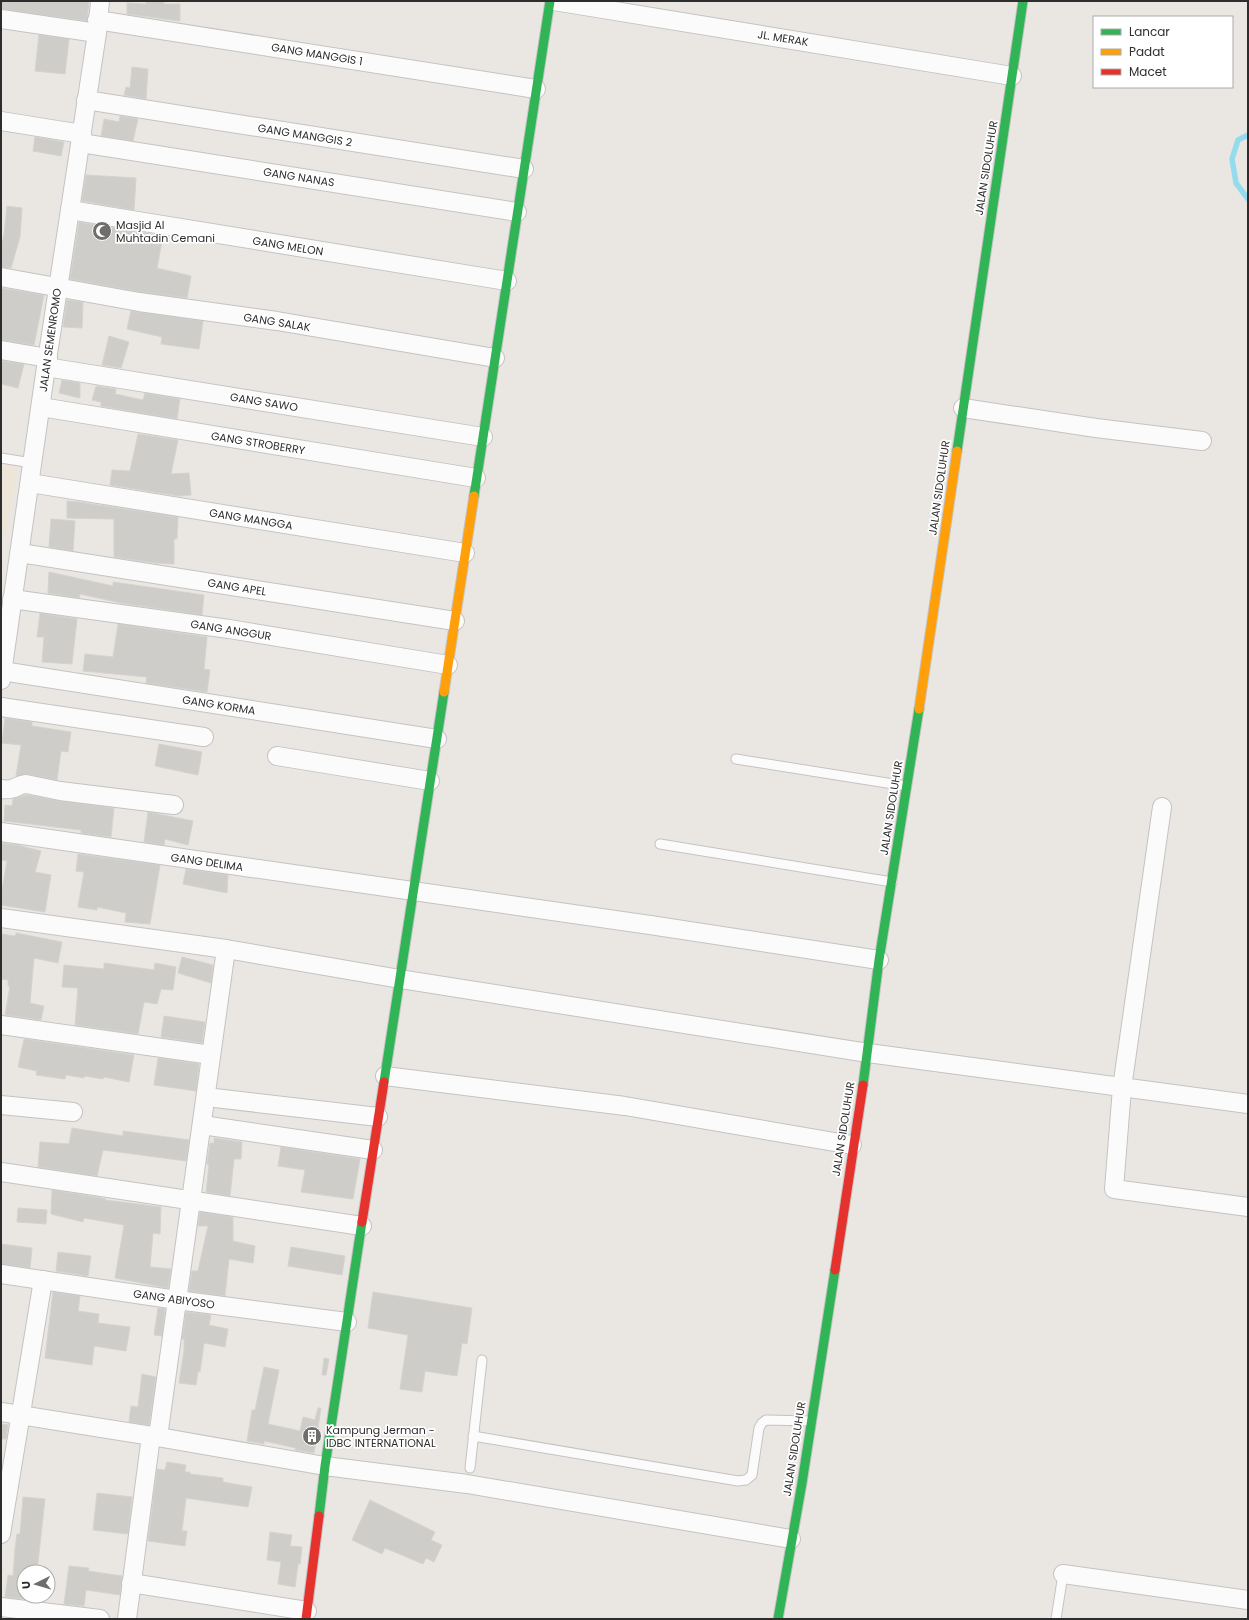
<svg xmlns="http://www.w3.org/2000/svg" width="1249" height="1620" viewBox="0 0 1249 1620" font-family="Poppins,sans-serif">
<style>
.education{fill:#ede5d7}
.lines{fill:none;stroke-linecap:round;stroke-linejoin:round}
.stream{stroke:#94dbee;stroke-width:5.5}
.building{fill:#cfcdc9;stroke:#d5d3ce}
.lane-casing{stroke:#c4c3c3;stroke-width:11}
.street-casing{stroke:#c4c3c3;stroke-width:20}
.fast-casing{stroke:#c4c3c3;stroke-width:11}
.slow-casing{stroke:#c4c3c3;stroke-width:11}
.jam-casing{stroke:#c4c3c3;stroke-width:11}
.lane{stroke:#fcfbfb;stroke-width:9}
.street{stroke:#fcfbfb;stroke-width:18}
.fast{stroke:#30b455;stroke-width:9}
.slow{stroke:#ff9f0a;stroke-width:9}
.jam{stroke:#e5322d;stroke-width:9}
.labels{text-anchor:middle;dominant-baseline:central;stroke-width:3.5;stroke-linejoin:round;paint-order:stroke}
.street-label{font-size:11px;fill:#2d2d2d;stroke:#fff}
.poi-label{font-size:11px;fill:#2d2d2d;stroke:#fff;text-anchor:start}
</style>
<rect width="100%" height="100%" fill="#eae7e2"/>
<polygon class="education" points="1,462 18,465 6,532 1,532"/>
<g class="lines">
<polyline class="stream" points="1248,135 1238,140 1232,159 1236,183 1248,199"/>
</g>
<g class="building">
<polygon points="1,1 89,1 87,21 1,9"/>
<polygon points="146,1 164,1 164,4 180,4 180,21 127,14 127,3 146,4"/>
<polygon points="39,35 69,39 65,74 35,71"/>
<polygon points="132,67 148,69 146,99 124,95 126,87 130,88"/>
<polygon points="120,116 138,119 133,141 101,136 104,119 119,122"/>
<polygon points="35,137 64,142 61,156 33,151"/>
<polygon points="86,175 136,178 134,210 82,201"/>
<polygon points="7,206 22,208 20,237 11,268 1,267 1,246 4,235"/>
<polygon points="79,222 163,236 157,268 191,276 187,298 141,292 70,279"/>
<polygon points="1,288 44,295 34,345 1,340"/>
<polygon points="67,300 83,302 82,328 63,327"/>
<polygon points="131,311 203,321 199,349 161,344 162,337 127,329"/>
<polygon points="109,336 129,342 121,368 102,365"/>
<polygon points="1,361 24,364 18,388 1,384"/>
<polygon points="62,380 80,383 80,398 59,393"/>
<polygon points="96,386 116,389 115,394 143,400 145,393 180,399 177,419 101,406 101,402 92,400"/>
<polygon points="138,434 178,440 171,474 189,473 191,495 179,496 110,485 112,470 130,471"/>
<polygon points="67,501 79,502 178,517 177,539 174,539 174,564 155,563 114,557 114,519 67,518"/>
<polygon points="51,519 75,521 73,551 49,547"/>
<polygon points="49,572 113,586 113,582 204,595 202,615 121,603 80,594 79,598 48,593"/>
<polygon points="40,613 77,619 72,664 42,662 44,637 37,637"/>
<polygon points="118,624 207,637 204,669 210,670 207,692 146,683 147,677 83,671 85,654 113,657"/>
<polygon points="5,718 32,722 32,726 71,732 68,752 61,751 57,780 28,774 16,776 21,745 2,743"/>
<polygon points="159,744 202,752 198,775 155,766"/>
<polygon points="26,795 59,801 114,808 111,837 81,833 81,830 4,821 5,805 12,806 13,799"/>
<polygon points="148,812 193,821 188,845 165,839 164,845 144,842"/>
<polygon points="1,843 17,845 41,851 35,872 51,875 45,912 1,905 1,896 7,861 1,860"/>
<polygon points="78,854 160,865 150,924 125,922 126,913 97,907 97,910 78,907 84,872 76,871"/>
<polygon points="186,869 228,875 227,893 183,884"/>
<polygon points="16,933 62,942 58,963 34,958 30,1003 44,1006 41,1020 5,1015 10,986 8,986 8,980 1,979 1,934 15,936"/>
<polygon points="182,957 213,965 211,983 178,973"/>
<polygon points="104,963 154,970 155,963 176,967 173,990 161,989 157,1004 144,1002 138,1034 75,1025 78,988 62,987 64,965 104,969"/>
<polygon points="164,1016 205,1022 202,1043 161,1037"/>
<polygon points="24,1039 134,1055 129,1082 104,1077 103,1079 85,1076 84,1078 66,1075 65,1079 36,1075 37,1071 18,1067"/>
<polygon points="158,1058 199,1064 196,1091 154,1085"/>
<polygon points="72,1128 123,1136 123,1131 189,1140 186,1161 103,1150 97,1176 38,1167 40,1142 69,1144"/>
<polygon points="214,1138 242,1142 241,1159 234,1159 230,1196 206,1192 209,1165 207,1164 210,1143 214,1143"/>
<polygon points="281,1147 360,1159 353,1199 301,1192 305,1170 278,1166"/>
<polygon points="52,1190 96,1197 106,1199 105,1200 161,1207 160,1234 153,1233 150,1267 171,1269 168,1288 115,1278 124,1225 84,1218 83,1222 51,1214"/>
<polygon points="18,1208 47,1210 46,1224 17,1222"/>
<polygon points="200,1212 233,1217 233,1241 255,1246 253,1263 229,1259 225,1296 189,1291 192,1271 198,1271 208,1226 198,1226"/>
<polygon points="1,1244 32,1248 30,1268 1,1264"/>
<polygon points="291,1247 345,1256 342,1275 288,1266"/>
<polygon points="58,1252 91,1256 88,1276 56,1271"/>
<polygon points="53,1292 80,1296 78,1311 99,1314 98,1323 130,1327 126,1351 94,1346 92,1365 45,1358"/>
<polygon points="373,1292 472,1308 467,1344 462,1343 457,1376 425,1371 422,1392 400,1389 408,1335 368,1328"/>
<polygon points="158,1308 165,1309 162,1336 154,1335"/>
<polygon points="186,1312 211,1315 209,1325 228,1329 225,1347 204,1343 200,1372 198,1371 196,1385 179,1383 184,1351 184,1339 182,1339"/>
<polygon points="324,1358 329,1359 326,1375 322,1375"/>
<polygon points="264,1367 279,1370 268,1424 300,1431 303,1417 315,1420 318,1408 321,1408 314,1453 295,1450 296,1448 264,1441 264,1444 247,1441 252,1410 255,1410"/>
<polygon points="142,1374 156,1377 149,1425 129,1422 131,1406 138,1407"/>
<polygon points="1,1424 8,1425 6,1439 1,1439"/>
<polygon points="167,1462 186,1465 185,1472 190,1472 190,1474 223,1478 223,1482 252,1487 248,1507 186,1498 182,1531 187,1531 185,1546 148,1541 157,1469 165,1470"/>
<polygon points="97,1493 132,1497 128,1534 93,1530"/>
<polygon points="23,1497 45,1499 37,1572 24,1572 25,1599 5,1597 8,1575 13,1576 15,1549 17,1534 20,1534"/>
<polygon points="370,1500 435,1532 431,1540 442,1545 434,1562 426,1558 423,1564 385,1548 382,1554 352,1540"/>
<polygon points="270,1532 292,1535 290,1546 302,1547 300,1564 298,1564 295,1587 278,1584 281,1562 267,1560"/>
<polygon points="69,1566 89,1568 88,1571 122,1576 120,1595 86,1590 84,1606 64,1604"/>
</g>
<g class="lines">
<g class="lane-casing">
<g id="lane">
<polyline points="1,458 32,463"/>
<polyline points="736,759 906,786"/>
<polyline points="660,844 892,882"/>
<polyline points="473,1436 738,1481 746,1480 752,1475 759,1428 762,1423 766,1420 811,1421"/>
<polyline points="470,1468 482,1360"/>
<polyline points="1056,1619 1063,1574"/>
</g>
</g>
<g class="street-casing">
<g id="street">
<polyline points="554,1 1012,76"/>
<polyline points="1,19 97,33"/>
<polyline points="97,20 536,89"/>
<polyline points="86,100 524,169"/>
<polyline points="1,121 82,134"/>
<polyline points="81,143 517,212"/>
<polyline points="70,210 507,281"/>
<polyline points="1,277 139,302 277,321 495,358"/>
<polyline points="1,350 48,358"/>
<polyline points="46,367 483,437"/>
<polyline points="41,407 476,478"/>
<polyline points="963,408 1096,428 1202,441"/>
<polyline points="30,483 465,553"/>
<polyline points="20,553 455,621"/>
<polyline points="12,599 229,629 448,665"/>
<polyline points="2,671 437,739"/>
<polyline points="1,680 46,367 97,33 100,1"/>
<polyline points="1,707 204,737"/>
<polyline points="277,756 430,781"/>
<path d="M1,789C16,791 15,785 26,784L60,791L174,805"/>
<polyline points="1162,807 1122,1088 1114,1189 1248,1207"/>
<polyline points="1,832 650,925 879,960"/>
<polyline points="1,918 226,949 400,979 868,1053 1248,1104"/>
<polyline points="1,1025 211,1055"/>
<polyline points="385,1076 625,1106 852,1145"/>
<polyline points="206,1097 378,1117"/>
<polyline points="1,1105 73,1112"/>
<polyline points="202,1125 373,1150"/>
<polyline points="1,1172 362,1226"/>
<polyline points="1,1274 177,1300 347,1322"/>
<polyline points="1,1412 158,1437 325,1466 467,1484 791,1539"/>
<polyline points="158,1437 226,949"/>
<polyline points="1,1534 43,1280"/>
<polyline points="1063,1574 1248,1600"/>
<polyline points="131,1583 307,1611"/>
<polyline points="1,1607 100,1619"/>
<polyline points="127,1619 151,1436"/>
</g>
</g>
<g class="fast-casing">
<g id="fast">
<polyline points="957,451 1023,1"/>
<polyline points="474,496 550,1"/>
<polyline points="384,1082 444,692"/>
<polyline points="863,1085 879,960 919,709"/>
<polyline points="319,1516 325,1466 362,1222"/>
<polyline points="778,1619 802,1483 835,1270"/>
</g>
</g>
<g class="slow-casing">
<g id="slow">
<polyline points="444,692 474,496"/>
<polyline points="919,709 957,451"/>
</g>
</g>
<g class="jam-casing">
<g id="jam">
<polyline points="362,1222 384,1082"/>
<polyline points="835,1270 863,1085"/>
<polyline points="306,1619 319,1516"/>
</g>
</g>
<use href="#lane" class="lane"/>
<use href="#street" class="street"/>
<use href="#fast" class="fast"/>
<use href="#slow" class="slow"/>
<use href="#jam" class="jam"/>
</g>
<defs>
<g id="mosque-disc" transform="scale(1)"><circle r="9.5" fill="#6f6e6c" stroke="#fff"/><path d="M3.5-4.9A6 6 0 1 0 3.5 4.9A5 5 0 1 1 3.5-4.9Z" fill="#fff"/></g>
<g id="building-disc" transform="scale(1)"><circle r="9.5" fill="#6f6e6c" stroke="#fff"/><path d="M-4-6H4V6H1V3H-1V6H-4ZM-2.5-4.3h1.7v1.8h-1.7ZM.8-4.3h1.7v1.8H.8ZM-2.5-1h1.7V.8h-1.7ZM.8-1h1.7V.8H.8Z" fill="#fff"/></g>
</defs>
<g fill-rule="evenodd">
<use href="#mosque-disc" x="102" y="231"/>
<use href="#building-disc" x="312" y="1436"/>
</g>
<g class="labels">
<g class="street-label">
<text transform="translate(783 38) rotate(9)">JL. MERAK</text>
<text transform="translate(317 54) rotate(9)">GANG MANGGIS 1</text>
<text transform="translate(305 135) rotate(9)">GANG MANGGIS 2</text>
<text transform="translate(986 168) rotate(-81)">JALAN SIDOLUHUR</text>
<text transform="translate(299 177) rotate(9)">GANG NANAS</text>
<text transform="translate(288 246) rotate(9)">GANG MELON</text>
<text transform="translate(277 322) rotate(9)">GANG SALAK</text>
<text transform="translate(50 340) rotate(-82)">JALAN SEMENROMO</text>
<text transform="translate(264 402) rotate(9)">GANG SAWO</text>
<text transform="translate(258 443) rotate(9)">GANG STROBERRY</text>
<text transform="translate(939 488) rotate(-82)">JALAN SIDOLUHUR</text>
<text transform="translate(251 519) rotate(9)">GANG MANGGA</text>
<text transform="translate(237 587) rotate(9)">GANG APEL</text>
<text transform="translate(231 630) rotate(9)">GANG ANGGUR</text>
<text transform="translate(219 705) rotate(9)">GANG KORMA</text>
<text transform="translate(891 808) rotate(-81)">JALAN SIDOLUHUR</text>
<text transform="translate(207 862) rotate(8)">GANG DELIMA</text>
<text transform="translate(843 1129) rotate(-81)">JALAN SIDOLUHUR</text>
<text transform="translate(174 1299) rotate(8)">GANG ABIYOSO</text>
<text transform="translate(794 1449) rotate(-81)">JALAN SIDOLUHUR</text>
</g>
<g class="poi-label">
<text x="116" y="225">Masjid Al<tspan x="116" dy="13">Muhtadin Cemani</tspan></text>
<text x="326" y="1430">Kampung Jerman -<tspan x="326" dy="13">IDBC INTERNATIONAL</tspan></text>
</g>
</g>
<rect width="1249" height="1620" fill="none" stroke="#2d2d2d" stroke-width="4"/>
<rect x="1093" y="16" width="140" height="72" fill="#ffffff" stroke="#ababab"/>
<rect x="1101" y="29" width="20" height="6" fill="#30b455" stroke="#ababab"/>
<text x="1129" y="36" font-size="12" fill="#2d2d2d">Lancar</text>
<rect x="1101" y="49" width="20" height="6" fill="#ff9f0a" stroke="#ababab"/>
<text x="1129" y="56" font-size="12" fill="#2d2d2d">Padat</text>
<rect x="1101" y="69" width="20" height="6" fill="#e5322d" stroke="#ababab"/>
<text x="1129" y="76" font-size="12" fill="#2d2d2d">Macet</text>
<g transform="translate(36 1584) rotate(265)"><circle r="19" fill="#ffffff" stroke="#ababab"/>
<path d="M0-3L7 15L0 10L-7 15Z" fill="#6f6e6c"/>
<text y="-6" font-size="11" font-weight="bold" text-anchor="middle" fill="#2d2d2d">U</text>
</g>
</svg>
